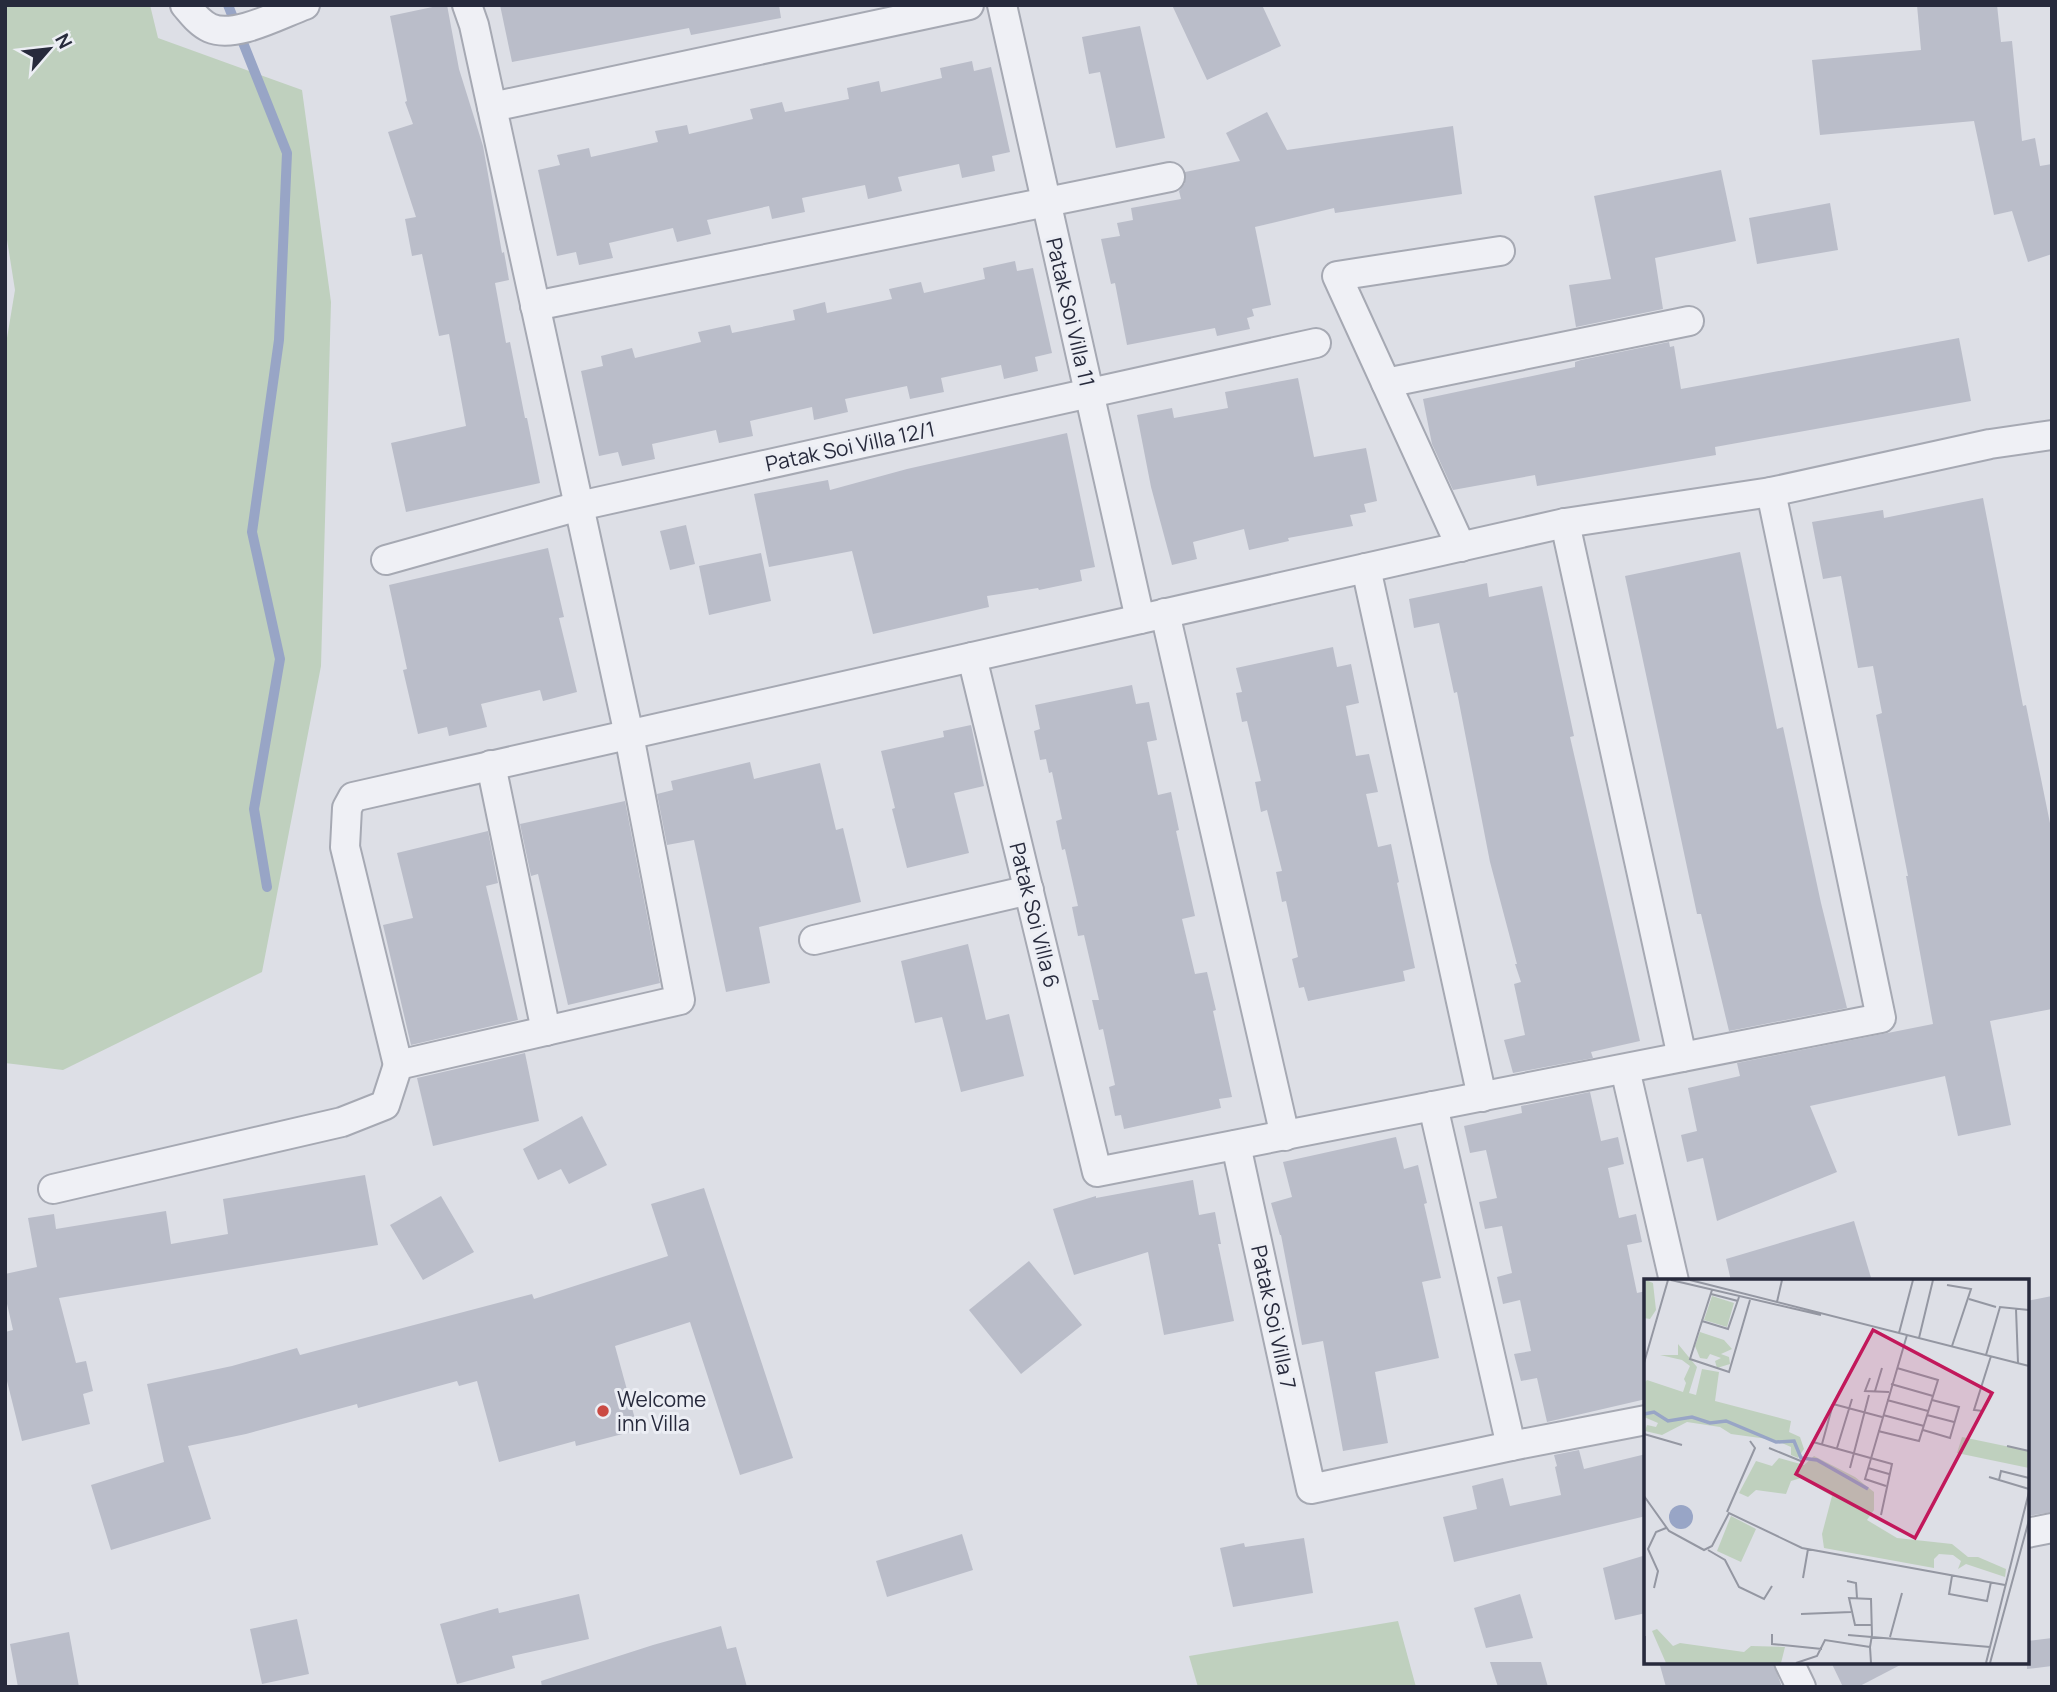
<svg xmlns="http://www.w3.org/2000/svg" width="2057" height="1692" viewBox="0 0 2057 1692" font-family="Manrope,sans-serif">
<style>
.green{fill:#bfd0be}
.lines{fill:none;stroke-linecap:round;stroke-linejoin:round}
.stream{stroke:#98a5c6;stroke-width:10}
.building{fill:#babdc9}
.street-casing{stroke:#a6a9b3;stroke-width:32}
.street{stroke:#eff0f5;stroke-width:28}
.poi-dot{fill:#ca4a43;stroke:#eceef4;stroke-width:2.5}
.labels{text-anchor:middle;dominant-baseline:central;stroke-width:6;stroke-linejoin:round;paint-order:stroke}
.street-label{font-size:21px;fill:#272a3c;stroke:#eceef4}
.poi-label{font-size:21px;fill:#272a3c;stroke:#eceef4;text-anchor:start}
.inset-river{fill:none;stroke:#98a5c6;stroke-width:3.5}
.inset-road{fill:none;stroke:#9497a2;stroke-width:2}
.view{fill:#c2185b;fill-opacity:0.15;stroke:#c2185b;stroke-width:3.5}
.inset-edge{fill:none;stroke:#272a3c;stroke-width:3.5}
</style>
<rect width="100%" height="100%" fill="#dddfe6"/>
<g class="green">
<polygon points="5,5 150,5 158,38 302,90 331,302 321,666 262,972 63,1070 5,1063 5,350 15,290 5,227"/>
<polygon points="1398,1621 1416,1687 1198,1687 1189,1656"/>
</g>
<g class="lines">
<polyline class="stream" points="228,5 287,153 279,340 252,532 280,659 254,809 267,887"/>
</g>
<g class="building">
<polygon points="442,5 447,5 459,69 483,146 502,253 504,252 509,280 495,283 506,343 510,342 525,418 527,418 540,483 406,512 391,443 466,426 449,334 439,336 422,254 412,256 405,219 416,217 388,132 413,124 405,102 407,101 390,16"/>
<polygon points="500,5 779,5 781,18 691,35 689,28 512,62"/>
<polygon points="1172,5 1262,5 1281,46 1207,80"/>
<polygon points="1917,5 1997,5 2001,42 2012,41 2022,141 2035,138 2040,166 2052,164 2052,254 2028,262 2012,211 1994,215 1974,121 1820,135 1812,60 1921,50"/>
<polygon points="1140,26 1165,138 1116,148 1100,72 1089,74 1082,37"/>
<polygon points="972,61 974,71 991,67 1010,152 992,156 995,171 962,178 959,164 898,177 902,191 868,199 865,185 802,198 805,212 772,219 769,206 707,220 711,234 677,242 673,228 609,243 613,258 579,265 576,252 557,256 538,170 560,165 557,155 589,148 591,157 658,142 655,131 687,125 689,134 753,119 750,109 782,102 785,112 849,99 847,88 879,81 881,92 942,78 940,68"/>
<polygon points="1267,112 1287,150 1453,126 1462,194 1335,213 1334,208 1255,227 1271,305 1252,309 1254,316 1247,318 1250,329 1217,336 1215,328 1127,345 1115,283 1111,284 1101,239 1120,236 1117,223 1133,220 1131,208 1181,199 1179,191 1185,183 1185,172 1240,161 1226,133"/>
<polygon points="1721,170 1736,241 1655,258 1663,309 1576,327 1569,285 1611,279 1594,196"/>
<polygon points="1830,203 1838,250 1757,264 1749,218"/>
<polygon points="1015,261 1017,271 1033,268 1052,353 1035,357 1038,371 1004,379 1001,365 941,378 944,392 910,399 907,386 845,399 848,412 814,420 812,407 750,421 753,436 719,443 716,430 652,444 655,459 622,466 618,452 599,456 581,371 603,366 601,356 632,348 635,358 701,342 698,332 730,325 732,333 795,320 793,310 825,302 827,313 892,299 889,289 921,282 924,293 985,279 983,268"/>
<polygon points="1959,338 1971,401 1715,447 1716,455 1537,486 1535,475 1453,490 1432,444 1423,399 1575,367 1575,362 1581,360 1669,342 1670,347 1674,346 1681,389"/>
<polygon points="1298,378 1314,457 1366,448 1377,501 1364,504 1366,512 1350,515 1353,526 1288,538 1289,541 1249,550 1244,529 1193,542 1197,559 1172,565 1151,487 1137,415 1172,408 1174,418 1228,408 1225,392"/>
<polygon points="1067,433 1095,567 1080,570 1082,581 1039,590 1038,588 987,596 989,607 873,634 852,551 769,567 754,494 828,480 830,490 907,469"/>
<polygon points="1983,498 2023,706 2026,705 2052,833 2052,1009 1990,1021 2011,1125 1958,1136 1945,1076 1810,1106 1837,1172 1717,1221 1703,1158 1687,1162 1681,1135 1697,1131 1688,1088 1740,1076 1737,1063 1933,1024 1906,876 1908,876 1876,715 1882,713 1873,666 1858,668 1841,576 1823,579 1812,522 1883,510 1884,518"/>
<polygon points="686,525 695,564 670,570 660,531"/>
<polygon points="548,548 564,617 559,618 577,692 543,701 540,690 481,704 487,727 449,736 447,727 418,734 403,670 407,669 389,585"/>
<polygon points="1740,552 1777,729 1783,727 1821,903 1847,1008 1729,1031 1701,914 1697,914 1625,576"/>
<polygon points="761,553 771,601 709,615 699,566"/>
<polygon points="1487,583 1489,597 1542,586 1574,736 1570,737 1640,1041 1591,1052 1593,1058 1513,1073 1504,1040 1525,1035 1514,984 1521,982 1515,964 1517,964 1490,862 1457,692 1454,693 1439,623 1414,628 1409,599"/>
<polygon points="1333,647 1337,667 1351,664 1359,703 1346,706 1356,756 1369,754 1378,792 1366,794 1378,847 1391,844 1399,882 1397,883 1415,968 1403,971 1405,981 1308,1001 1304,987 1299,988 1292,959 1298,957 1286,901 1282,902 1276,872 1282,871 1267,810 1261,812 1255,782 1261,781 1247,721 1242,722 1236,693 1242,692 1236,668"/>
<polygon points="1132,685 1136,704 1149,702 1157,740 1147,742 1158,795 1171,792 1179,830 1176,831 1195,916 1182,919 1195,974 1207,972 1216,1010 1213,1011 1232,1097 1219,1099 1221,1108 1124,1129 1121,1115 1115,1116 1109,1087 1115,1085 1103,1029 1099,1030 1092,1000 1099,1000 1084,935 1078,936 1072,907 1078,906 1065,849 1062,850 1056,821 1062,819 1052,772 1049,773 1046,759 1040,760 1034,731 1040,729 1035,705"/>
<polygon points="971,725 984,786 954,793 969,853 907,868 892,809 895,808 881,751 944,737 943,731"/>
<polygon points="750,762 754,779 820,763 836,830 843,828 861,902 759,927 770,983 726,992 694,840 667,845 657,794 673,790 671,781"/>
<polygon points="625,801 660,983 568,1005 538,874 531,876 520,824"/>
<polygon points="488,831 498,883 486,886 518,1020 411,1045 383,925 413,918 397,853"/>
<polygon points="968,944 986,1020 1009,1014 1024,1076 961,1092 942,1017 915,1023 901,961"/>
<polygon points="525,1053 539,1121 433,1146 417,1078"/>
<polygon points="1590,1092 1601,1141 1618,1137 1624,1164 1608,1168 1619,1218 1636,1214 1642,1242 1627,1245 1637,1293 1646,1291 1646,1399 1547,1422 1537,1378 1521,1381 1514,1354 1531,1351 1520,1300 1503,1304 1497,1277 1512,1273 1502,1226 1485,1229 1479,1202 1497,1198 1486,1150 1470,1153 1464,1126 1522,1113 1521,1106"/>
<polygon points="582,1116 607,1165 569,1184 561,1169 538,1180 523,1149"/>
<polygon points="1396,1137 1404,1169 1418,1165 1427,1203 1424,1204 1441,1278 1422,1282 1439,1358 1375,1372 1388,1443 1343,1451 1323,1341 1302,1345 1281,1235 1280,1235 1271,1203 1292,1197 1283,1162"/>
<polygon points="365,1175 378,1245 59,1298 76,1363 86,1361 93,1391 83,1394 90,1424 22,1441 5,1373 5,1332 13,1330 5,1295 5,1274 37,1267 28,1218 54,1214 56,1229 166,1211 171,1244 228,1234 223,1199"/>
<polygon points="1193,1180 1199,1215 1215,1212 1221,1244 1218,1244 1234,1321 1164,1335 1148,1252 1074,1275 1053,1209 1096,1196 1096,1198"/>
<polygon points="704,1188 793,1458 740,1475 690,1322 615,1346 638,1430 576,1446 575,1441 499,1462 477,1381 459,1386 457,1381 358,1408 357,1404 246,1434 188,1446 211,1519 111,1550 91,1485 164,1462 147,1384 232,1366 297,1348 300,1355 532,1294 534,1299 668,1256 651,1204"/>
<polygon points="441,1196 474,1252 423,1280 390,1225"/>
<polygon points="1854,1221 1872,1281 1731,1281 1726,1259"/>
<polygon points="1029,1261 1082,1325 1021,1374 969,1310"/>
<polygon points="2052,1296 2052,1512 2027,1516 2027,1301"/>
<polygon points="1579,1450 1584,1469 1646,1454 1646,1516 1454,1562 1443,1517 1477,1509 1472,1486 1503,1478 1510,1506 1561,1495 1555,1467 1557,1466 1554,1455"/>
<polygon points="962,1534 973,1570 887,1597 876,1561"/>
<polygon points="1304,1538 1313,1593 1233,1607 1220,1548 1244,1543 1245,1547"/>
<polygon points="1646,1555 1646,1613 1615,1620 1603,1568"/>
<polygon points="579,1594 589,1639 512,1656 515,1668 457,1684 440,1624 498,1608 499,1613"/>
<polygon points="1520,1594 1533,1638 1486,1648 1474,1608"/>
<polygon points="297,1619 309,1674 262,1684 250,1629"/>
<polygon points="721,1626 727,1649 736,1647 747,1687 542,1687 541,1681 653,1645"/>
<polygon points="69,1632 79,1687 18,1687 10,1644"/>
<polygon points="2052,1638 2052,1666 2027,1669 2027,1641"/>
<polygon points="1490,1662 1541,1662 1548,1687 1498,1687"/>
<polygon points="1659,1662 1773,1662 1782,1687 1666,1687"/>
<polygon points="1831,1662 1906,1662 1858,1687 1843,1687"/>
</g>
<g class="lines">
<g class="street-casing">
<g id="street">
<path d="M185,5C192,13 199,23 210,28C235,39 280,14 305,5"/>
<polyline points="1002,5 1140,619"/>
<polyline points="492,107 969,5"/>
<polyline points="535,306 1170,177"/>
<polyline points="1386,383 1689,321"/>
<polyline points="1565,523 1682,1057"/>
<polyline points="1461,547 1337,276 1500,251"/>
<polyline points="386,560 579,506 1316,343"/>
<polyline points="1366,568 1482,1097"/>
<polyline points="1165,613 1285,1136"/>
<polyline points="972,657 1097,1172 1881,1018 1771,492"/>
<polyline points="491,765 546,1031"/>
<polyline points="814,940 1029,890"/>
<polyline points="398,1065 345,847 347,808 353,797 1565,523 1771,492 1990,444 2052,435"/>
<polyline points="1625,1069 1674,1281"/>
<polyline points="1433,1106 1511,1446"/>
<polyline points="1236,1145 1311,1489 1511,1446 1646,1420"/>
<polyline points="53,1189 342,1122 385,1105 398,1065 680,1000 629,735 474,25 467,5"/>
<polyline points="2027,1533 2052,1528"/>
<polyline points="1789,1662 1801,1687"/>
</g>
</g>
<use href="#street" class="street"/>
</g>
<circle class="poi-dot" cx="603" cy="1411" r="7"/>
<g class="labels">
<g class="street-label">
<text transform="translate(1071 312) rotate(77)">Patak Soi Villa 11</text>
<text transform="translate(850 446) rotate(-12)">Patak Soi Villa 12/1</text>
<text transform="translate(1035 915) rotate(76)">Patak Soi Villa 6</text>
<text transform="translate(1274 1317) rotate(78)">Patak Soi Villa 7</text>
</g>
<g class="poi-label">
<text x="617" y="1399">Welcome<tspan x="617" dy="24">inn Villa</tspan></text>
</g>
</g>
<g transform="translate(1644 1279)">
<rect width="385" height="385" fill="#dddfe6"/>
<path d="M2,1L9,4L12,31L6,40L0,39ZM68,17L90,24L83,48L60,41ZM56,53L80,61L88,70L77,75L85,78L86,85L73,89L71,82L77,79L66,75L63,80L56,79L51,67ZM34,65L53,88L45,114L52,116L58,90L75,93L71,122L147,142L145,153L156,158L160,170L154,179L147,176V168L131,161L87,155L76,148L43,143L18,156L1,152L3,146L12,148L14,144L0,138V104L3,101L39,113L42,104L40,100L46,87L38,81L16,76H34ZM318,158L385,172V189L313,174ZM170,177L211,198L230,213V231L223,241L253,259L308,265L324,278H334L362,290L361,298L322,285L314,290L317,282L309,276L295,275L290,280V289L180,269L178,255L188,217L157,199L147,202L142,215L112,211L104,218L95,214L112,182L128,187L135,179L160,186ZM87,237L112,250L97,283L73,272ZM13,350L29,367L36,364L100,373L107,367L141,368L137,384H22L8,352Z" fill="#bfd0be"/>
<path d="M25 238a12 12 0 1 1 24 0a12 12 0 1 1-24 0Z" fill="#98a5c6"/>
<path class="inset-river" d="M0,135L10,133L24,142L48,138L66,144L82,142L132,163L150,162L157,179L173,181L224,210"/>
<path class="inset-road" d="M27,1L177,36M46,1L385,87M303,6L327,10L308,67M67,15L94,22M95,18L84,50L58,42L46,80L85,93L106,21M325,20L352,28M133,23L138,1M372,30L374,84M58,42L68,11M255,54L269,1M275,59L289,1M342,76L356,28L385,31M0,84L24,1M226,99L221,112L245,113M247,105L289,117M231,112L238,89M243,121L284,132M339,132L330,131L347,77M239,136L280,147M283,136L310,143M279,151L306,159L315,128L288,121M234,152L275,162L294,101L253,89M0,155L38,166M178,165L189,125L238,138M363,167L385,172M125,169L159,183L169,163L248,185L237,236M193,169L208,120M206,189L225,116M224,189L245,195M345,198L385,210M355,201L357,192L385,199M242,207L221,200L263,56M0,217L25,252L60,271L68,267L85,234L158,269L361,306M83,233L111,169L106,162M64,271L81,281L95,308L120,320L128,307M308,297L305,315L343,322L347,303M159,299L164,270M203,302L212,304L213,319M10,309L14,292L4,270L12,253L22,249M157,335L207,333M128,355V365L178,370M204,356L346,368M246,358L258,314M1,384V357M152,384L173,377L181,361L226,368M227,384L226,368L228,356L227,320L205,319L211,346H227M342,384L385,213M346,384L385,241"/>
<path class="view" d="M229,51L348,114L271,259L152,195Z"/>
<rect width="385" height="385" class="inset-edge"/>
</g>
<rect width="2057" height="1692" fill="none" stroke="#272a3c" stroke-width="14"/>
<g transform="translate(49 49) rotate(62)" stroke="#eceef4" stroke-width="5" paint-order="stroke">
<path d="M0-5L12 26L0 18L-12 26Z" fill="#272a3c"/>
<text y="-10" font-size="19" font-weight="bold" text-anchor="middle" fill="#272a3c">N</text>
</g>
</svg>
